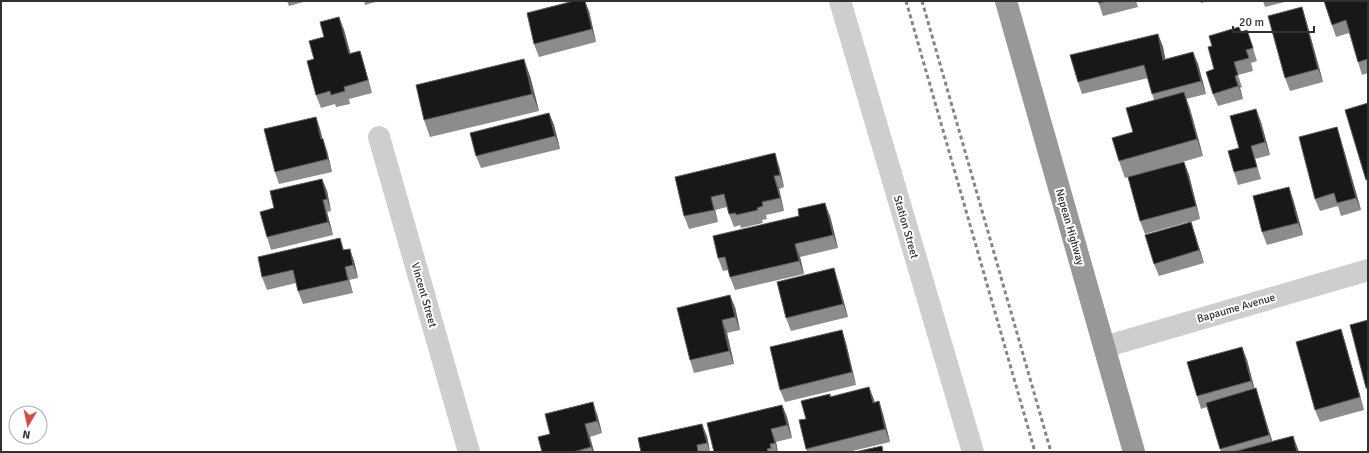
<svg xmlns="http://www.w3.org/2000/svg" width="1369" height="453" viewBox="0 0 1369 453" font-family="Signika,sans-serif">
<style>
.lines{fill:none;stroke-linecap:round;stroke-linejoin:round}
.minor{stroke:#cecece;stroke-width:22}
.highway{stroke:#989898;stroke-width:22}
.rail{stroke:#868686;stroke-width:3;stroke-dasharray:4 3;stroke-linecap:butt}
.wall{fill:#8c8c8c}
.shaded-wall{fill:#5d5d5d}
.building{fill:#181818;stroke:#5d5d5d}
.labels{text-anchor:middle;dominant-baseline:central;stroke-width:4;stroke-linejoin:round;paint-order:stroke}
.street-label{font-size:11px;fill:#313131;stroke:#fff}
</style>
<rect width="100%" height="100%" fill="#fff"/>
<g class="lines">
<g class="minor">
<polyline points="840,1 973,452"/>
<polyline points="379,137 469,452"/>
<polyline points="1104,347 1368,270"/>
</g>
<polyline class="highway" points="1006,1 1134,452"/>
<g class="rail">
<polyline points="906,1 1035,452"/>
<polyline points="922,1 1051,452"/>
</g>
</g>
<g class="wall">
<polygon points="287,1 307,1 289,6"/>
<polygon points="364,1 379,1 365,5"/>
<polygon points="1098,1 1136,1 1138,7 1103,16"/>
<polygon points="1200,1 1208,1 1201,3"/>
<polygon points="1263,1 1289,1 1265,7"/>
<polygon points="1368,1 1368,73 1362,75 1358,62 1349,33 1336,37 1332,25"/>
<polygon points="1302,7 1306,20 1323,82 1290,91 1285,78"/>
<polygon points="589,11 596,42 539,57 534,44"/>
<polygon points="339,17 344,30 350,53 360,51 364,64 372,93 349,99 350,104 336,107 335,104 321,108 316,95 314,59 324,37"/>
<polygon points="1241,32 1251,43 1257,61 1251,63 1253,71 1238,75 1242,87 1240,88 1243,99 1218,106 1213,94 1214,69 1212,46"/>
<polygon points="1158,34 1163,47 1165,59 1193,52 1198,64 1206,94 1186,99 1190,109 1203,156 1141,174 1184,162 1189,175 1200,219 1191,222 1204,263 1159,276 1154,264 1188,222 1145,234 1140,221 1128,177 1125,178 1119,161 1133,132 1154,100 1148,78 1082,94 1078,82"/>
<polygon points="530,76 539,111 430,137 424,120"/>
<polygon points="1256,109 1261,122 1270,155 1255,159 1261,179 1238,185 1234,172 1239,148"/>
<polygon points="549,113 554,125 560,149 481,168 476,156"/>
<polygon points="316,117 320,129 322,139 327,151 332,172 279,184 275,172"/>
<polygon points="1337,127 1341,140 1361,210 1341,216 1338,206 1320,211 1315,199"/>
<polygon points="779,166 784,187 779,189 784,211 766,215 767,219 762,220 763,223 741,228 740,225 734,227 729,214 727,207 715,210 718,222 689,229 684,216 675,177"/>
<polygon points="322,179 327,191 331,211 327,212 333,235 271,250 267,237 274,208"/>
<polygon points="1293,199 1303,235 1267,245 1262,232"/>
<polygon points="799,216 830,216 838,248 800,257 804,274 735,290 730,277 728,270 723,271 718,258"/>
<polygon points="340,238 344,250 354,261 358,278 349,280 353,293 303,304 298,291 296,283 267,290 262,277"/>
<polygon points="838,281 848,317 791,331 786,318"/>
<polygon points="735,307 740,330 727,333 734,364 694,373 690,360 677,308"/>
<polygon points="1368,320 1368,393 1366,388"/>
<polygon points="842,330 846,343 856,385 785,402 780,390"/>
<polygon points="1345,342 1364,410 1320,422 1315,410"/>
<polygon points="1242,347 1247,360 1254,388 1260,401 1272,441 1293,436 1299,452 1221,452 1207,407 1201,409 1197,396"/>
<polygon points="869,387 875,403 879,401 883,414 890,442 848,452 807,452 806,449 806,419 830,394 831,397"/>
<polygon points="782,405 787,417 792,438 776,442 778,452 714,452"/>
<polygon points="597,414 602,433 590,437 594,452 542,452 550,434"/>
<polygon points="707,436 710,452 641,452"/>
</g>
<g class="shaded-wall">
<polygon points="585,1 589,11 596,42 592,29"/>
<polygon points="1302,7 1306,20 1323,82 1318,69"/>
<polygon points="339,17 344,30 354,66 349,54"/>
<polygon points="1247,30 1251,43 1257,61 1253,48"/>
<polygon points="1158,34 1163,47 1168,72 1163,60"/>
<polygon points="360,51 364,64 372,93 368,80"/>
<polygon points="1193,52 1198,64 1206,94 1201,81"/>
<polygon points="524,59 530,76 539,111 532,94"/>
<polygon points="1235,76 1240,88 1243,99 1238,86"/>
<polygon points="1184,92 1190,109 1203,156 1197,139"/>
<polygon points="1256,109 1261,122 1270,155 1265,142"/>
<polygon points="549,113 554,125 560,149 555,136"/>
<polygon points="316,117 320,129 326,152 321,139"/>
<polygon points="1337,127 1341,140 1361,210 1356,198"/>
<polygon points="323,139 327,151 332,172 328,159"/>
<polygon points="775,153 779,166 784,187 780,175"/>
<polygon points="1184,162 1189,175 1200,219 1196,206"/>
<polygon points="774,176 779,189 784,211 780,198"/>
<polygon points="322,179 327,191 331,211 327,199"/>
<polygon points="1289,187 1293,199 1303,235 1298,223"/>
<polygon points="711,197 715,210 718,222 714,210"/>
<polygon points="323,200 327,212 333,235 328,222"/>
<polygon points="825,203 830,216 838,248 833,235"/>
<polygon points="1191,222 1195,234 1204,263 1199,250"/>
<polygon points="795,244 800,257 804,274 799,261"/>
<polygon points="350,249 354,261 358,278 353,265"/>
<polygon points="345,267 353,293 348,280"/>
<polygon points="834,268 838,281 848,317 843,304"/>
<polygon points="730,295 735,307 740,330 735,317"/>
<polygon points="722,320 727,333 734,364 729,351"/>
<polygon points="1341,329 1345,342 1364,410 1360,397"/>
<polygon points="842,330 846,343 856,385 852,372"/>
<polygon points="1242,347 1247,360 1256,394 1251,381"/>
<polygon points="869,387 874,400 878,416 873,403"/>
<polygon points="1256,388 1260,401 1274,447 1269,435"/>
<polygon points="879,401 883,414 890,442 885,429"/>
<polygon points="593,402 597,414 602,433 597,421"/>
<polygon points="782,405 787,417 792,438 787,425"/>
<polygon points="585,424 590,437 594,452 593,452 591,447"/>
<polygon points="702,424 707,436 710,452 707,443"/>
<polygon points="771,429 776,442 778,452 775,443"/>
<polygon points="1293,436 1299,452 1297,452"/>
</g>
<g class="building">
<polygon points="574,1 585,1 592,29 534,44 527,13"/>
<polygon points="1098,1 1107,1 1099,3"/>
<polygon points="1324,1 1368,1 1368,59 1358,62 1346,20 1332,25"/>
<polygon points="1302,7 1318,69 1285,78 1268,16"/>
<polygon points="339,17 349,54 360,51 368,80 344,87 345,91 331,95 330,91 316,95 307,61 314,59 309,41 324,37 320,22"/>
<polygon points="1239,27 1241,32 1247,30 1253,48 1246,50 1249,58 1234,62 1238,75 1235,76 1238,86 1213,94 1206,72 1214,69 1208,47 1212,46 1209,36"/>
<polygon points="1158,34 1163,60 1193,52 1201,81 1152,94 1144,65 1078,82 1070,55"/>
<polygon points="524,59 532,94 424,120 416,85"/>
<polygon points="1184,92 1197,139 1119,161 1112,138 1133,132 1126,108"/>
<polygon points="1368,103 1368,179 1366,180 1345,110"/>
<polygon points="1256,109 1265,142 1251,146 1257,167 1234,172 1228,151 1239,148 1230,116"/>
<polygon points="549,113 555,136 476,156 470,133"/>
<polygon points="316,117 321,139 323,139 328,159 275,172 264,129"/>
<polygon points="1337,127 1356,198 1337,203 1334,193 1315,199 1299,137"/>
<polygon points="775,153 780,175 774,176 780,198 762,202 763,206 757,208 758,210 736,215 736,213 729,214 724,194 711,197 714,210 684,216 675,177"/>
<polygon points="1184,162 1196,206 1140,221 1128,177"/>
<polygon points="322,179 327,199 323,200 328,222 267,237 260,212 274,208 270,191"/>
<polygon points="1289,187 1298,223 1262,232 1253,196"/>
<polygon points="825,203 833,235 795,244 799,261 730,277 725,257 718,258 713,236 799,216 798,209"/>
<polygon points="1191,222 1199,250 1154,264 1145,235"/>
<polygon points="340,238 343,250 350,249 353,265 345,267 348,280 298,291 293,270 262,277 258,257"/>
<polygon points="834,268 843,304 786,318 777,282"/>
<polygon points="730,295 735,317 722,320 729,351 690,360 677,308"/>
<polygon points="1368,320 1368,387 1366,388 1350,325"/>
<polygon points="1341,329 1360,397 1315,410 1296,342"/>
<polygon points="842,330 852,372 780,390 770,347"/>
<polygon points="1242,347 1251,381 1197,396 1187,362"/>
<polygon points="869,387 873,403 879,401 885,429 806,449 799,420 806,419 801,401 830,394 830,397"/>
<polygon points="1256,388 1269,435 1220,449 1206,403"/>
<polygon points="593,402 597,421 585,424 591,447 573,452 542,452 538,437 550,434 545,414"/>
<polygon points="782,405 787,425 771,429 775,443 770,444 771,448 767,449 768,452 714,452 707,423"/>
<polygon points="702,424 707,443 697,445 698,452 641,452 638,438"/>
<polygon points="1293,436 1297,452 1233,452"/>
<polygon points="882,446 883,452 855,452"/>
</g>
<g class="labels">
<g class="street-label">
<text transform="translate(906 227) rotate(74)">Station Street</text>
<text transform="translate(1070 227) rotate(74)">Nepean Highway</text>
<text transform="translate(424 295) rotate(74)">Vincent Street</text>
<text transform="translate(1236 308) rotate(-16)">Bapaume Avenue</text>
</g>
</g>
<rect width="1369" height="453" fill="none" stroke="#313131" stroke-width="4"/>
<g transform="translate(28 425) rotate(189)"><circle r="19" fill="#ffffff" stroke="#adadad"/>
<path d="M0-3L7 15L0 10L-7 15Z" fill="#da4c41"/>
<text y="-6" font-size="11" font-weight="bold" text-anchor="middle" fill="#313131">N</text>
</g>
<path d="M1233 26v6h81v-6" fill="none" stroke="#313131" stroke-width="2"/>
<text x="1239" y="26" font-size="12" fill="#313131" stroke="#ffffff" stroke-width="3" paint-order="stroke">20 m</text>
</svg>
